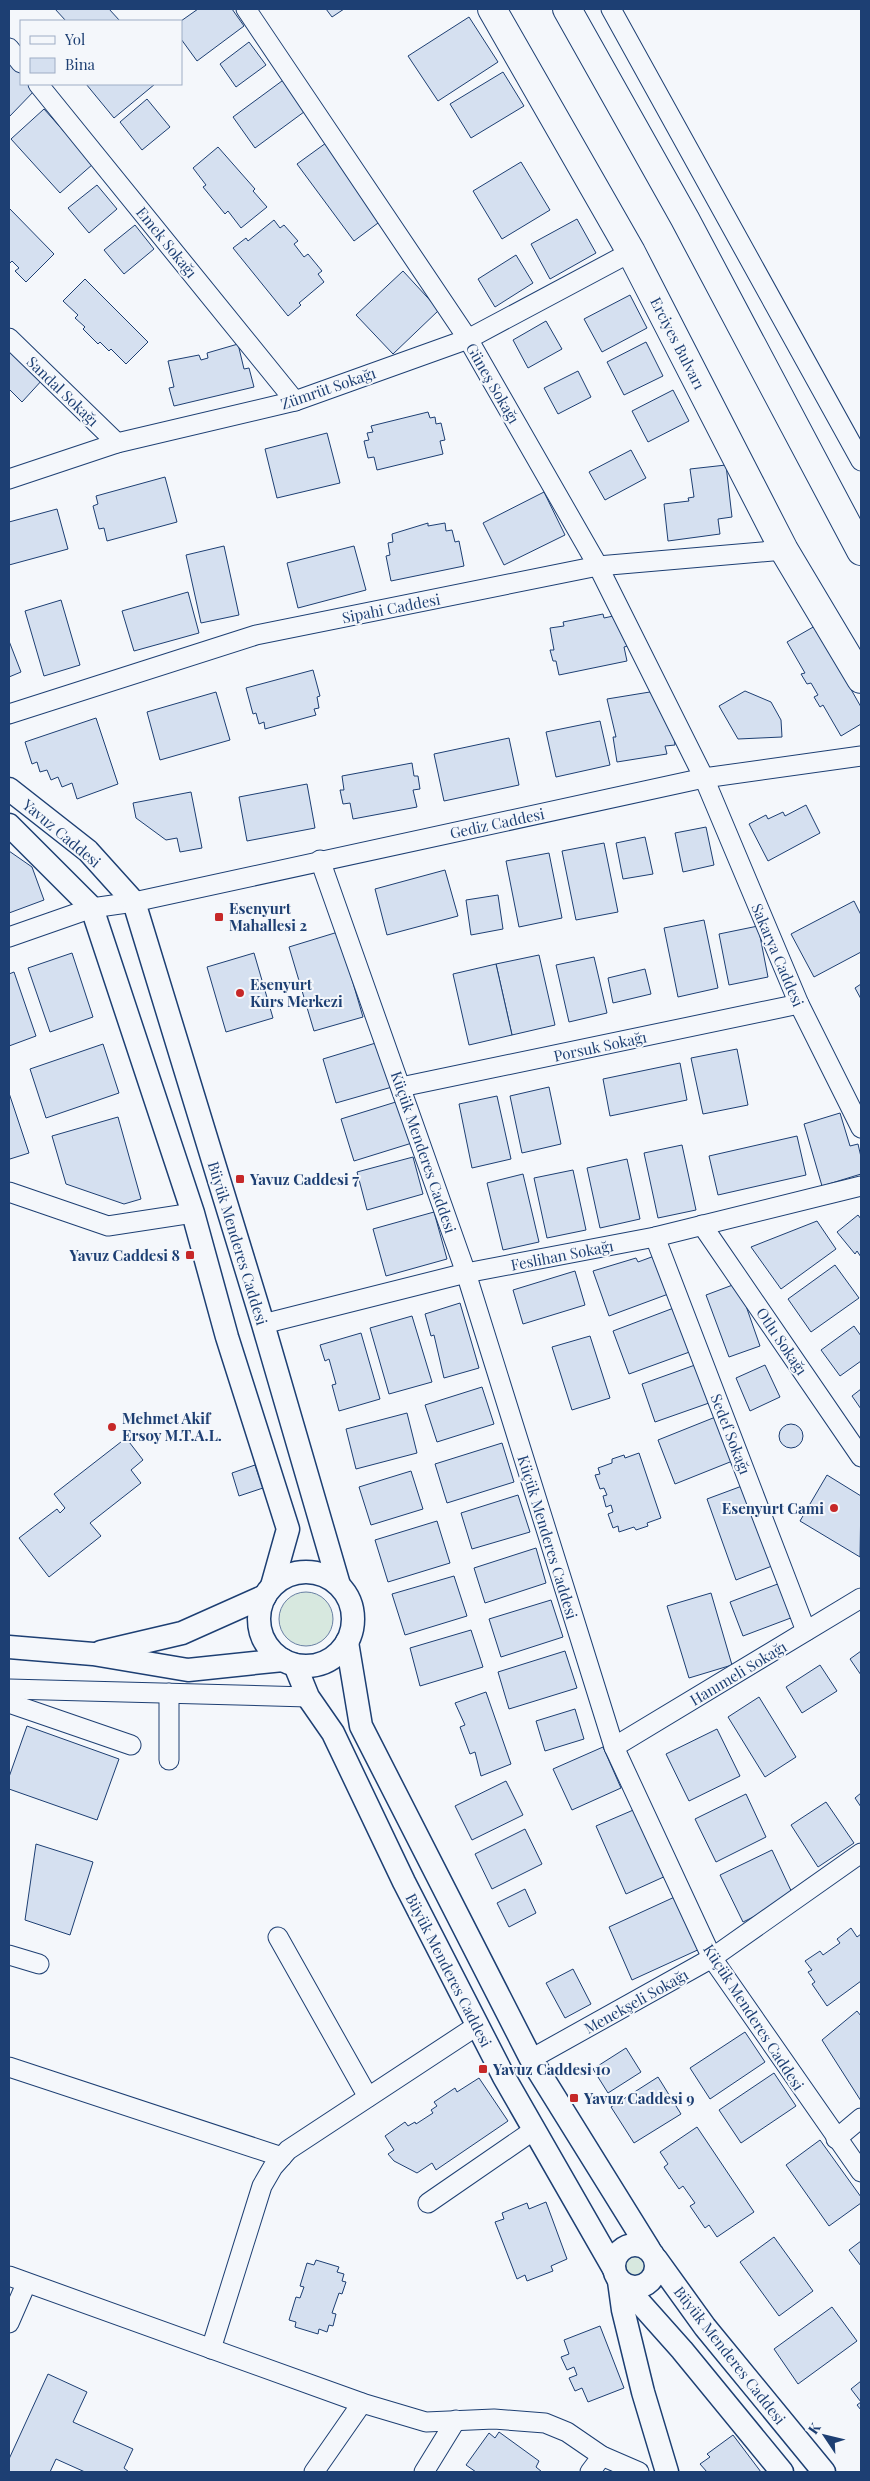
<svg xmlns="http://www.w3.org/2000/svg" width="870" height="2481" viewBox="0 0 870 2481" font-family="'Playfair Display',serif">
<style>
.green{fill:#d7e8df;stroke:#687fa3}
.building{fill:#d5e0f0;stroke:#1d3f73}
.lines{fill:none;stroke-linecap:round;stroke-linejoin:round}
.minor-casing{stroke:#1d3f73;stroke-width:21}
.tertiary-casing{stroke:#1d3f73;stroke-width:25}
.trunk-casing{stroke:#1d3f73;stroke-width:30}
.minor{stroke:#f4f7fb;stroke-width:19}
.tertiary{stroke:#f4f7fb;stroke-width:22}
.trunk{stroke:#f4f7fb;stroke-width:28}
.poi-dot{fill:#c62828;stroke:#f4f7fb;stroke-width:2}
.labels{text-anchor:middle;dominant-baseline:central;stroke-width:4;stroke-linejoin:round;paint-order:stroke}
.street-label{font-size:15px;fill:#1d3f73;stroke:#f4f7fb}
.poi-label{font-size:15px;font-weight:bold;fill:#1d3f73;stroke:#f4f7fb;text-anchor:start}
</style>
<rect width="100%" height="100%" fill="#f4f7fb"/>
<g class="green">
<circle cx="306" cy="1619" r="27"/>
<circle cx="635" cy="2266" r="11"/>
</g>
<g class="building">
<polygon points="55,9 109,9 120,21 66,21"/>
<polygon points="198,9 232,9 244,26 197,61 181,39 181,21"/>
<polygon points="326,9 344,9 332,17"/>
<polygon points="469,17 498,62 438,101 408,56"/>
<polygon points="249,42 266,65 236,87 220,64"/>
<polygon points="9,61 21,73 21,84 32,84 37,88 9,117"/>
<polygon points="503,72 524,106 471,138 450,104"/>
<polygon points="286,78 308,109 255,148 233,117"/>
<polygon points="86,84 155,84 114,118"/>
<polygon points="147,99 170,127 142,150 120,122"/>
<polygon points="44,109 93,164 60,193 11,139"/>
<polygon points="326,143 382,220 354,241 297,164"/>
<polygon points="218,147 255,189 253,191 267,207 241,228 228,211 225,214 203,187 206,185 193,168"/>
<polygon points="521,162 550,210 502,239 473,191"/>
<polygon points="97,185 117,209 89,233 68,208"/>
<polygon points="9,208 54,254 26,282 15,271 19,268 12,261 9,264"/>
<polygon points="577,219 596,253 550,279 531,244"/>
<polygon points="274,220 280,228 284,225 298,241 294,244 304,257 308,254 322,271 318,274 324,282 299,303 301,305 288,316 233,248 246,238 248,241"/>
<polygon points="135,225 154,249 124,274 104,250"/>
<polygon points="516,255 533,283 495,307 478,279"/>
<polygon points="403,271 439,310 393,354 356,315"/>
<polygon points="85,279 148,342 126,364 111,349 109,351 100,342 98,344 83,329 85,327 75,318 78,315 63,301"/>
<polygon points="630,295 647,328 602,352 584,319"/>
<polygon points="546,321 562,349 528,368 513,340"/>
<polygon points="646,342 663,376 624,395 607,362"/>
<polygon points="238,344 244,369 249,368 254,387 174,406 169,388 174,387 168,361 199,355 201,360 208,358 207,353"/>
<polygon points="9,348 43,379 22,402 9,389"/>
<polygon points="578,371 591,397 558,414 544,388"/>
<polygon points="673,390 689,421 648,442 632,411"/>
<polygon points="428,412 430,418 435,417 436,424 441,423 445,440 440,441 443,454 377,470 374,457 368,458 364,441 369,440 367,433 373,432 371,426"/>
<polygon points="327,433 340,483 277,498 265,449"/>
<polygon points="631,450 646,478 605,500 589,472"/>
<polygon points="726,465 732,517 718,519 720,534 668,541 664,504 689,501 688,498 694,497 690,469"/>
<polygon points="165,477 177,522 107,541 104,528 99,529 93,506 98,504 96,496"/>
<polygon points="544,492 565,535 504,565 483,523"/>
<polygon points="57,509 68,549 9,565 9,522"/>
<polygon points="428,523 428,526 445,523 446,531 452,530 455,542 459,541 464,566 391,581 386,556 390,555 388,543 393,542 392,534"/>
<polygon points="224,546 239,615 201,623 186,555"/>
<polygon points="354,546 366,590 298,608 287,563"/>
<polygon points="188,592 199,633 134,651 122,611"/>
<polygon points="61,600 80,665 44,676 25,611"/>
<polygon points="603,614 604,618 618,615 622,636 626,636 628,646 624,647 627,661 559,675 556,661 553,661 550,650 554,650 550,628 564,626 563,622"/>
<polygon points="815,626 861,707 861,724 841,736 823,705 820,707 814,697 818,695 811,683 807,684 801,674 805,673 787,642"/>
<polygon points="9,641 21,672 9,677"/>
<polygon points="313,670 320,696 317,697 319,708 314,709 316,715 265,729 264,722 259,724 256,713 253,714 246,688"/>
<polygon points="656,691 660,712 670,710 675,745 665,746 667,754 617,762 613,737 616,737 607,699"/>
<polygon points="745,691 771,702 781,720 782,737 738,739 719,706"/>
<polygon points="216,692 230,740 160,760 147,712"/>
<polygon points="96,718 118,784 77,799 72,783 62,787 58,777 51,780 47,770 40,772 37,762 32,764 25,742"/>
<polygon points="600,721 610,765 556,777 546,732"/>
<polygon points="509,738 519,785 444,801 434,754"/>
<polygon points="412,763 414,776 418,776 420,789 413,790 417,807 353,819 350,803 343,804 340,790 344,790 342,776"/>
<polygon points="307,784 315,828 247,841 239,797"/>
<polygon points="191,792 202,848 180,852 177,838 166,840 136,818 133,803"/>
<polygon points="806,805 820,833 768,861 749,824 766,815 768,819 783,812 785,816"/>
<polygon points="706,827 714,865 683,872 675,833"/>
<polygon points="645,837 653,874 623,879 616,843"/>
<polygon points="604,843 618,912 576,920 562,851"/>
<polygon points="9,851 32,867 44,900 9,913"/>
<polygon points="549,853 562,918 519,927 506,861"/>
<polygon points="445,870 458,916 387,935 375,889"/>
<polygon points="498,895 503,929 471,935 466,900"/>
<polygon points="854,901 861,915 861,952 814,977 791,934"/>
<polygon points="704,920 718,988 678,997 664,928"/>
<polygon points="758,926 768,977 729,985 719,934"/>
<polygon points="338,932 363,1017 314,1031 289,947"/>
<polygon points="72,953 93,1017 50,1032 28,968"/>
<polygon points="254,953 273,1018 226,1032 207,967"/>
<polygon points="539,955 555,1025 512,1035 496,964"/>
<polygon points="594,957 607,1013 569,1022 556,965"/>
<polygon points="496,964 512,1035 469,1045 453,974"/>
<polygon points="645,969 651,994 613,1003 608,978"/>
<polygon points="14,972 36,1036 9,1046 9,974"/>
<polygon points="861,984 861,999 855,988"/>
<polygon points="379,1042 392,1087 336,1103 323,1059"/>
<polygon points="103,1044 119,1093 46,1118 30,1069"/>
<polygon points="737,1049 748,1105 703,1114 691,1058"/>
<polygon points="680,1063 687,1100 610,1116 603,1079"/>
<polygon points="549,1087 561,1144 522,1153 510,1096"/>
<polygon points="9,1093 29,1153 10,1159 9,1158"/>
<polygon points="497,1096 511,1159 472,1168 459,1104"/>
<polygon points="399,1101 412,1143 354,1161 341,1119"/>
<polygon points="840,1113 850,1146 858,1144 861,1157 861,1174 822,1186 804,1124"/>
<polygon points="118,1117 141,1199 124,1204 66,1184 52,1136"/>
<polygon points="797,1136 806,1175 718,1195 709,1156"/>
<polygon points="682,1145 696,1210 658,1218 644,1153"/>
<polygon points="413,1157 423,1194 367,1210 357,1172"/>
<polygon points="627,1159 640,1219 600,1228 587,1168"/>
<polygon points="573,1170 586,1230 547,1238 534,1178"/>
<polygon points="523,1174 539,1242 503,1250 487,1183"/>
<polygon points="434,1212 447,1259 386,1276 373,1229"/>
<polygon points="858,1215 861,1219 861,1257 857,1251 855,1254 837,1232"/>
<polygon points="817,1221 836,1249 781,1289 751,1247"/>
<polygon points="657,1255 671,1293 609,1316 593,1271 636,1258 638,1262"/>
<polygon points="835,1265 859,1298 811,1332 788,1299"/>
<polygon points="575,1271 585,1305 523,1324 513,1290"/>
<polygon points="738,1283 760,1346 729,1357 706,1295"/>
<polygon points="460,1303 479,1368 444,1378 434,1335 431,1336 425,1314"/>
<polygon points="679,1306 695,1350 629,1374 613,1331"/>
<polygon points="412,1316 432,1382 389,1394 370,1328"/>
<polygon points="854,1326 861,1336 861,1361 840,1376 821,1350"/>
<polygon points="361,1333 380,1399 339,1411 332,1385 336,1384 329,1359 325,1361 320,1345"/>
<polygon points="590,1336 610,1398 572,1410 552,1347"/>
<polygon points="695,1365 709,1403 655,1422 642,1384"/>
<polygon points="765,1365 780,1397 750,1411 736,1378"/>
<polygon points="482,1387 494,1424 437,1442 425,1405"/>
<polygon points="861,1389 861,1409 852,1396"/>
<polygon points="407,1413 417,1453 356,1469 346,1429"/>
<polygon points="718,1416 735,1460 675,1484 658,1440"/>
<circle cx="791" cy="1436" r="12"/>
<polygon points="126,1438 143,1460 131,1470 141,1483 90,1523 101,1536 49,1577 19,1538 57,1509 60,1513 65,1508 54,1494"/>
<polygon points="502,1443 514,1482 447,1503 435,1464"/>
<polygon points="639,1453 661,1518 647,1523 648,1526 636,1530 634,1527 619,1532 618,1526 613,1528 608,1514 613,1512 611,1505 606,1507 603,1496 607,1495 604,1488 600,1489 595,1475 600,1474 598,1468 612,1463 612,1459 624,1455 625,1458"/>
<polygon points="255,1465 263,1488 239,1496 232,1473"/>
<polygon points="411,1471 423,1509 371,1525 359,1487"/>
<polygon points="827,1475 861,1496 860,1557 800,1521"/>
<polygon points="742,1486 772,1566 736,1580 707,1499"/>
<polygon points="518,1495 530,1532 472,1549 461,1513"/>
<polygon points="437,1521 450,1563 388,1582 375,1540"/>
<polygon points="536,1548 546,1583 485,1603 474,1568"/>
<polygon points="454,1576 467,1616 405,1635 392,1594"/>
<polygon points="783,1582 796,1616 743,1636 730,1602"/>
<polygon points="711,1593 732,1665 689,1678 667,1606"/>
<polygon points="551,1600 563,1637 501,1657 489,1619"/>
<polygon points="471,1630 483,1667 420,1686 410,1648"/>
<polygon points="565,1651 577,1688 509,1709 498,1672"/>
<polygon points="861,1651 861,1675 850,1659"/>
<polygon points="820,1665 837,1691 802,1713 786,1687"/>
<polygon points="486,1692 511,1764 481,1776 475,1752 470,1754 460,1727 465,1725 455,1703"/>
<polygon points="759,1697 796,1757 765,1777 728,1717"/>
<polygon points="575,1709 584,1739 545,1751 536,1721"/>
<polygon points="27,1726 119,1759 97,1820 9,1789 9,1777"/>
<polygon points="717,1729 740,1776 689,1801 666,1754"/>
<polygon points="603,1747 621,1788 572,1810 553,1769"/>
<polygon points="506,1781 523,1815 472,1840 455,1806"/>
<polygon points="861,1793 861,1807 855,1798"/>
<polygon points="746,1794 766,1837 716,1862 695,1819"/>
<polygon points="826,1802 854,1843 818,1867 791,1825"/>
<polygon points="638,1808 668,1875 626,1894 596,1826"/>
<polygon points="525,1829 542,1864 492,1889 475,1854"/>
<polygon points="36,1844 93,1862 70,1935 25,1920"/>
<polygon points="772,1850 794,1897 743,1922 720,1875"/>
<polygon points="525,1889 536,1913 509,1927 497,1903"/>
<polygon points="679,1895 702,1948 632,1980 609,1927"/>
<polygon points="851,1928 857,1937 861,1934 861,1981 827,2006 812,1984 815,1982 808,1972 812,1970 805,1961 820,1951 823,1955 840,1943 837,1939"/>
<polygon points="573,1969 591,2004 565,2018 546,1983"/>
<polygon points="857,2011 861,2016 861,2101 822,2040"/>
<polygon points="745,2032 765,2062 710,2099 690,2068"/>
<polygon points="626,2048 641,2072 608,2093 593,2069"/>
<polygon points="774,2073 796,2106 741,2143 719,2110"/>
<polygon points="658,2077 681,2114 634,2143 611,2107"/>
<polygon points="479,2078 508,2121 436,2170 432,2163 417,2173 394,2161 388,2154 394,2150 385,2136 405,2122 408,2126 415,2122 416,2124 433,2113 431,2110 437,2106 434,2102 455,2088 457,2092"/>
<polygon points="697,2127 754,2212 717,2237 709,2225 705,2228 690,2206 695,2203 683,2186 679,2189 664,2167 668,2164 660,2152"/>
<polygon points="820,2140 861,2197 861,2203 829,2226 786,2165"/>
<polygon points="546,2202 567,2259 551,2266 553,2271 527,2281 525,2275 517,2279 495,2222 504,2219 502,2213 527,2203 529,2209"/>
<polygon points="774,2237 813,2291 779,2316 740,2262"/>
<polygon points="861,2241 861,2266 849,2250"/>
<polygon points="316,2260 339,2267 337,2272 344,2274 342,2281 346,2282 342,2294 339,2293 332,2313 336,2314 333,2326 329,2325 327,2332 319,2329 318,2334 295,2327 296,2322 289,2320 296,2297 300,2298 304,2287 300,2286 307,2263 314,2265"/>
<polygon points="832,2307 857,2341 798,2384 774,2349"/>
<polygon points="600,2326 624,2388 588,2402 582,2388 575,2391 569,2378 577,2375 574,2367 567,2370 561,2357 569,2354 564,2340"/>
<polygon points="48,2374 87,2392 73,2422 133,2449 124,2468 129,2472 85,2472 56,2459 50,2472 9,2472 9,2459"/>
<polygon points="861,2381 861,2410 857,2405 861,2402 851,2389"/>
<polygon points="499,2432 539,2461 536,2467 542,2472 476,2472 466,2465 489,2433 495,2438"/>
<polygon points="733,2435 761,2472 707,2472 700,2464 710,2457 707,2454"/>
</g>
<g class="lines">
<g class="minor-casing">
<g id="minor">
<polyline points="246,9 468,339 598,566 704,778 799,1004 861,1128"/>
<polyline points="611,9 861,461"/>
<polyline points="9,48 21,63"/>
<polyline points="38,84 295,401"/>
<polyline points="9,338 117,443"/>
<polyline points="9,479 117,443 295,401 468,339 631,252"/>
<polyline points="9,714 256,635 598,566 784,550"/>
<polyline points="320,860 466,1273 614,1747 712,1958 861,2172"/>
<polyline points="9,937 92,908 134,902 704,778 861,756"/>
<polyline points="401,1087 799,1004"/>
<polyline points="9,1192 108,1226 193,1213"/>
<polyline points="702,1225 861,1457"/>
<polyline points="655,1237 806,1631"/>
<polyline points="263,1324 466,1273 655,1237 861,1186"/>
<polyline points="9,1689 308,1697"/>
<polyline points="9,1703 131,1745"/>
<polyline points="614,1747 861,1598"/>
<polyline points="169,1760 169,1693"/>
<polyline points="278,1937 368,2097"/>
<polyline points="9,1955 39,1964"/>
<polyline points="531,2059 712,1958 861,1853"/>
<polyline points="9,2067 282,2157"/>
<polyline points="836,2139 861,2118"/>
<polyline points="428,2203 534,2130"/>
<polyline points="9,2276 362,2403 426,2422 494,2419 545,2423 567,2432 602,2456 639,2472"/>
<polyline points="9,2323 26,2284"/>
<polyline points="211,2349 262,2186 273,2167 288,2150 478,2025"/>
<polyline points="314,2472 362,2403"/>
<polyline points="424,2472 456,2420"/>
<polyline points="590,2472 602,2456"/>
</g>
</g>
<g class="tertiary-casing">
<g id="tertiary">
<polyline points="9,789 88,851 134,902 263,1324 339,1585"/>
<polyline points="9,825 92,908 193,1213 227,1337 288,1529 272,1586"/>
<circle cx="306" cy="1619" r="47"/>
<polyline points="347,1642 361,1726 531,2059 649,2249"/>
<polyline points="9,1647 93,1654 188,1670 283,1660"/>
<polyline points="101,1652 182,1633 265,1596"/>
<polyline points="295,1665 308,1697 333,1733 404,1882 504,2077 614,2269"/>
<circle cx="635" cy="2266" r="21"/>
<polyline points="656,2259 705,2327 824,2472"/>
<polyline points="619,2281 623,2310 643,2392 667,2472"/>
<polyline points="624,2285 682,2350 782,2472"/>
</g>
</g>
<g class="trunk-casing">
<g id="trunk">
<polyline points="492,9 631,252 784,550 861,679"/>
<polyline points="567,9 685,219 861,551"/>
</g>
</g>
<use href="#minor" class="minor"/>
<use href="#tertiary" class="tertiary"/>
<use href="#trunk" class="trunk"/>
</g>
<g class="poi-dot">
<rect x="214" y="912" width="10" height="10" rx="2.5"/>
<circle cx="240" cy="993" r="5"/>
<rect x="235" y="1174" width="10" height="10" rx="2.5"/>
<rect x="185" y="1250" width="10" height="10" rx="2.5"/>
<circle cx="112" cy="1427" r="5"/>
<circle cx="834" cy="1508" r="5"/>
<rect x="478" y="2064" width="10" height="10" rx="2.5"/>
<rect x="569" y="2093" width="10" height="10" rx="2.5"/>
</g>
<g class="labels">
<g class="street-label">
<text transform="translate(167 242) rotate(51)">Emek Sokağı</text>
<text transform="translate(678 343) rotate(63)">Erciyes Bulvarı</text>
<text transform="translate(493 383) rotate(60)">Güneş Sokağı</text>
<text transform="translate(328 388) rotate(-19)">Zümrüt Sokağı</text>
<text transform="translate(63 391) rotate(44)">Sandal Sokağı</text>
<text transform="translate(391 608) rotate(-11)">Sipahi Caddesi</text>
<text transform="translate(497 823) rotate(-12)">Gediz Caddesi</text>
<text transform="translate(62 833) rotate(40)">Yavuz Caddesi</text>
<text transform="translate(778 955) rotate(67)">Sakarya Caddesi</text>
<text transform="translate(600 1046) rotate(-12)">Porsuk Sokağı</text>
<text transform="translate(424 1152) rotate(71)">Küçük Menderes Caddesi</text>
<text transform="translate(238 1243) rotate(73)">Büyük Menderes Caddesi</text>
<text transform="translate(562 1255) rotate(-11)">Feslihan Sokağı</text>
<text transform="translate(782 1341) rotate(56)">Otlu Sokağı</text>
<text transform="translate(731 1434) rotate(69)">Sedef Sokağı</text>
<text transform="translate(548 1537) rotate(73)">Küçük Menderes Caddesi</text>
<text transform="translate(738 1673) rotate(-31)">Hanımeli Sokağı</text>
<text transform="translate(449 1970) rotate(63)">Büyük Menderes Caddesi</text>
<text transform="translate(636 2001) rotate(-29)">Menekşeli Sokağı</text>
<text transform="translate(754 2017) rotate(57)">Küçük Menderes Caddesi</text>
<text transform="translate(730 2355) rotate(52)">Büyük Menderes Caddesi</text>
</g>
<g class="poi-label">
<text x="229" y="908">Esenyurt<tspan x="229" dy="17">Mahallesi 2</tspan></text>
<text x="250" y="984">Esenyurt<tspan x="250" dy="17">Kurs Merkezi</tspan></text>
<text x="250" y="1179">Yavuz Caddesi 7</text>
<text x="180" y="1255" text-anchor="end">Yavuz Caddesi 8</text>
<text x="122" y="1418">Mehmet Akif<tspan x="122" dy="17">Ersoy M.T.A.L.</tspan></text>
<text x="824" y="1508" text-anchor="end">Esenyurt Cami</text>
<text x="493" y="2069">Yavuz Caddesi 10</text>
<text x="584" y="2098">Yavuz Caddesi 9</text>
</g>
</g>
<rect width="870" height="2481" fill="none" stroke="#1d3f73" stroke-width="20"/>
<rect x="20" y="20" width="162" height="65" fill="#f4f7fb" stroke="#9eadc5"/>
<rect x="30" y="36" width="25" height="8" fill="#f4f7fb" stroke="#9eadc5"/>
<text x="65" y="45" font-size="15" fill="#1d3f73">Yol</text>
<rect x="30" y="58" width="25" height="15" fill="#d5e0f0" stroke="#9eadc5"/>
<text x="65" y="70" font-size="15" fill="#1d3f73">Bina</text>
<g transform="translate(825 2436) rotate(305)" stroke="#f4f7fb" stroke-width="4" paint-order="stroke">
<path d="M0-4L9 19L0 12L-9 19Z" fill="#1d3f73"/>
<text y="-8" font-size="14" font-weight="bold" text-anchor="middle" fill="#1d3f73">K</text>
</g>
</svg>
